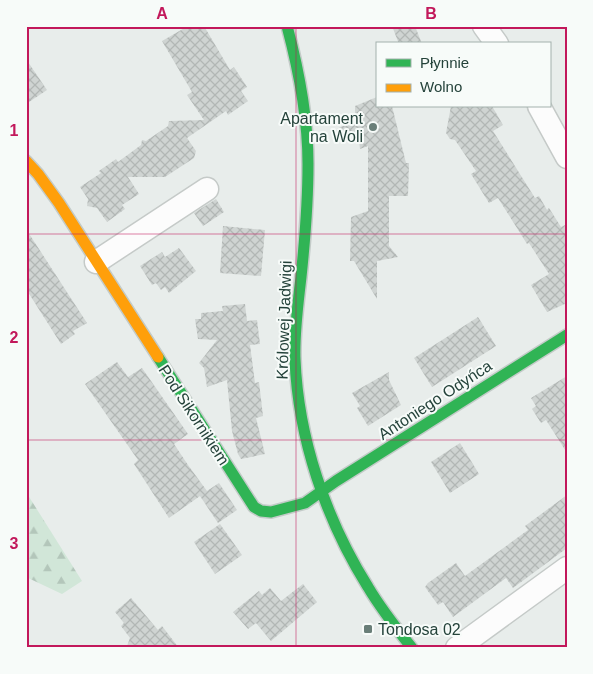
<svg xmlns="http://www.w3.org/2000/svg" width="593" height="674" viewBox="0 0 593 674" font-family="Helvetica,sans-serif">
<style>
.forest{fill:url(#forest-firs)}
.building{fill:url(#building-cross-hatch)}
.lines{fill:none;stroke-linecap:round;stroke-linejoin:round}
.street-casing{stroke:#c5cac8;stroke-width:25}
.fast-casing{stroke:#c3cbc8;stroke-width:14}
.slow-casing{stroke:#c3cbc8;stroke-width:14}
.street{stroke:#fcfcfc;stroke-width:22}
.fast{stroke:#30b455;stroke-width:11}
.slow{stroke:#ff9f0a;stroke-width:11}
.grid{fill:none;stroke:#c2185b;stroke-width:1;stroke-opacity:0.55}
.poi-dot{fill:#697e78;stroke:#f7fbf9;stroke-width:2}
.labels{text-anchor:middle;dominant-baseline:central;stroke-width:4;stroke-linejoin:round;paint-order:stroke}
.poi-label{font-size:16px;fill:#24423a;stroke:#f7fbf9;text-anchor:end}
.street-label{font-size:16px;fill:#24423a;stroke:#f7fbf9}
.neatline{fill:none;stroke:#c2185b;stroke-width:2}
.grid-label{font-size:16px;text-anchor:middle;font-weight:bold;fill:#c2185b}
</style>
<defs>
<pattern id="forest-firs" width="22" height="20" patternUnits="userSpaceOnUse" patternTransform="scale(1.25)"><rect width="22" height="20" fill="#d1e6d8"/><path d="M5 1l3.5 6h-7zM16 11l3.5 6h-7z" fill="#b3c6ba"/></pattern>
<pattern id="building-cross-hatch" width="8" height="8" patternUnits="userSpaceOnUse" patternTransform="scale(1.25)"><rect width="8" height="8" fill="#cfd4d2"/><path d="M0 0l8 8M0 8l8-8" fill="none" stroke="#b2b7b5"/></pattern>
</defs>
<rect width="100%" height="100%" fill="#e8edeb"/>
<polygon class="forest" points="26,492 82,581 62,594 26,577"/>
<g class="building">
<polygon points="188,26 204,26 230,70 234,67 247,87 241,91 248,101 228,115 226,111 187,138 196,151 194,158 165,177 128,177 139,194 122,205 125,209 107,222 97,208 87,206 88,199 80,187 101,173 99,171 116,159 118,162 141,145 142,140 146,141 168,126 169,121 204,120 187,95 192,92 162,41"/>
<polygon points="392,26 415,26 422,44 399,44"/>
<polygon points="26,59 47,90 26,104"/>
<polygon points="377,97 377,106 392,106 406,163 409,163 408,196 389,196 389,246 398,257 377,261 377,299 354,261 350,261 351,217 368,211 368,146 360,149 358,133 337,129 355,119 355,106"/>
<polygon points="451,106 492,106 503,125 493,131 535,198 539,196 547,210 549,208 561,227 567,224 567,303 547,312 531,285 549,274 529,243 527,244 498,198 489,203 471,174 476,171 455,140 450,139 446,133"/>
<polygon points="216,199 224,212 203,226 194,213"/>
<polygon points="223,226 265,230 261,276 220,273"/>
<polygon points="26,229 87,323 73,331 75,334 61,344 26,289"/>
<polygon points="179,248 196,271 169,293 165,287 161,290 156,283 152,285 140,266 162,252 165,257"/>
<polygon points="245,304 247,321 257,320 260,344 250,345 255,383 259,382 263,416 256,418 265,454 241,459 238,454 232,431 227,380 207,387 204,368 199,363 217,340 198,339 195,319 201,319 201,313 223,311 222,306"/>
<polygon points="478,317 496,346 432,387 414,358"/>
<polygon points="117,362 128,377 142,368 188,434 174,444 188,465 207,491 219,483 237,510 218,523 200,496 169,518 134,464 138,460 85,384"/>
<polygon points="389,372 389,380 401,405 368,426 357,408 360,406 352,393"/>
<polygon points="567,376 567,453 546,420 541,423 532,409 536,406 531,398"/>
<polygon points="460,443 479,474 450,493 431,462"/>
<polygon points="567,495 567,548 513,588 506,578 453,617 443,602 438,605 425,587 428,583 456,563 465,576 528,530 525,526"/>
<polygon points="220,524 242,555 215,574 194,542"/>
<polygon points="303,584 317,602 271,641 256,623 248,629 233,612 259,591 262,595 270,588 281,601"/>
<polygon points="131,598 158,630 162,626 179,648 138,648 127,646 130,638 121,626 124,623 115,612"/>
</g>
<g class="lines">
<g class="street-casing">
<g id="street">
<polyline points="484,26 497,44"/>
<polyline points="539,106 567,157"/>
<polyline points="96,262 207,189"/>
<polyline points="457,648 567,568"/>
</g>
</g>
<g class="fast-casing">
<g id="fast">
<path d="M287,26C299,71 308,117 308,164C308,201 305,239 301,277C298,304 294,332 295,359C298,438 326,520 368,587C381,609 396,628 412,648"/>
<polyline points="158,357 254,507 261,511 271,512 305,503 336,481 567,335"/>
</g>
</g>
<g class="slow-casing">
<polyline id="slow" points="26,161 38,174 59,203 158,357"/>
</g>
<use href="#street" class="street"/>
<use href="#fast" class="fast"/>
<use href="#slow" class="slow"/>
</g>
<path class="grid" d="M296,26V648M26,234H567M26,440H567"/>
<g class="poi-dot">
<circle cx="373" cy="127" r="5"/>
<rect x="363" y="624" width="10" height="10" rx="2.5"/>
</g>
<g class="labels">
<g class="poi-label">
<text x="363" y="118">Apartament<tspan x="363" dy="18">na Woli</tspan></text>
<text x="378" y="629" text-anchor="start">Tondosa 02</text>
</g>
<g class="street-label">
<text transform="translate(284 320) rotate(-88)">Królowej Jadwigi</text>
<text transform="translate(435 400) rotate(-33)">Antoniego Odyńca</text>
<text transform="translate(194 415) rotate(57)">Pod Sikornikiem</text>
</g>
</g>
<rect width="593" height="674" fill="none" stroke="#f7fbf9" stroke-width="55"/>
<rect x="376" y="42" width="175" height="65" fill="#f7fbf9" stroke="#a3b1ad"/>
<rect x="386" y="59" width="25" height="8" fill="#30b455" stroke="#a3b1ad"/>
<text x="420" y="68" font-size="15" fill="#24423a">Płynnie</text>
<rect x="386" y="84" width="25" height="8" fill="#ff9f0a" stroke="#a3b1ad"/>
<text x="420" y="92" font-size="15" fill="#24423a">Wolno</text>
<rect x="28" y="28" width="538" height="618" class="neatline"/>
<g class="grid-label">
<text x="162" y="19">A</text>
<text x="431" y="19">B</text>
<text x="14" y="136">1</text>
<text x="14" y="343">2</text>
<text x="14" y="549">3</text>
</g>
</svg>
